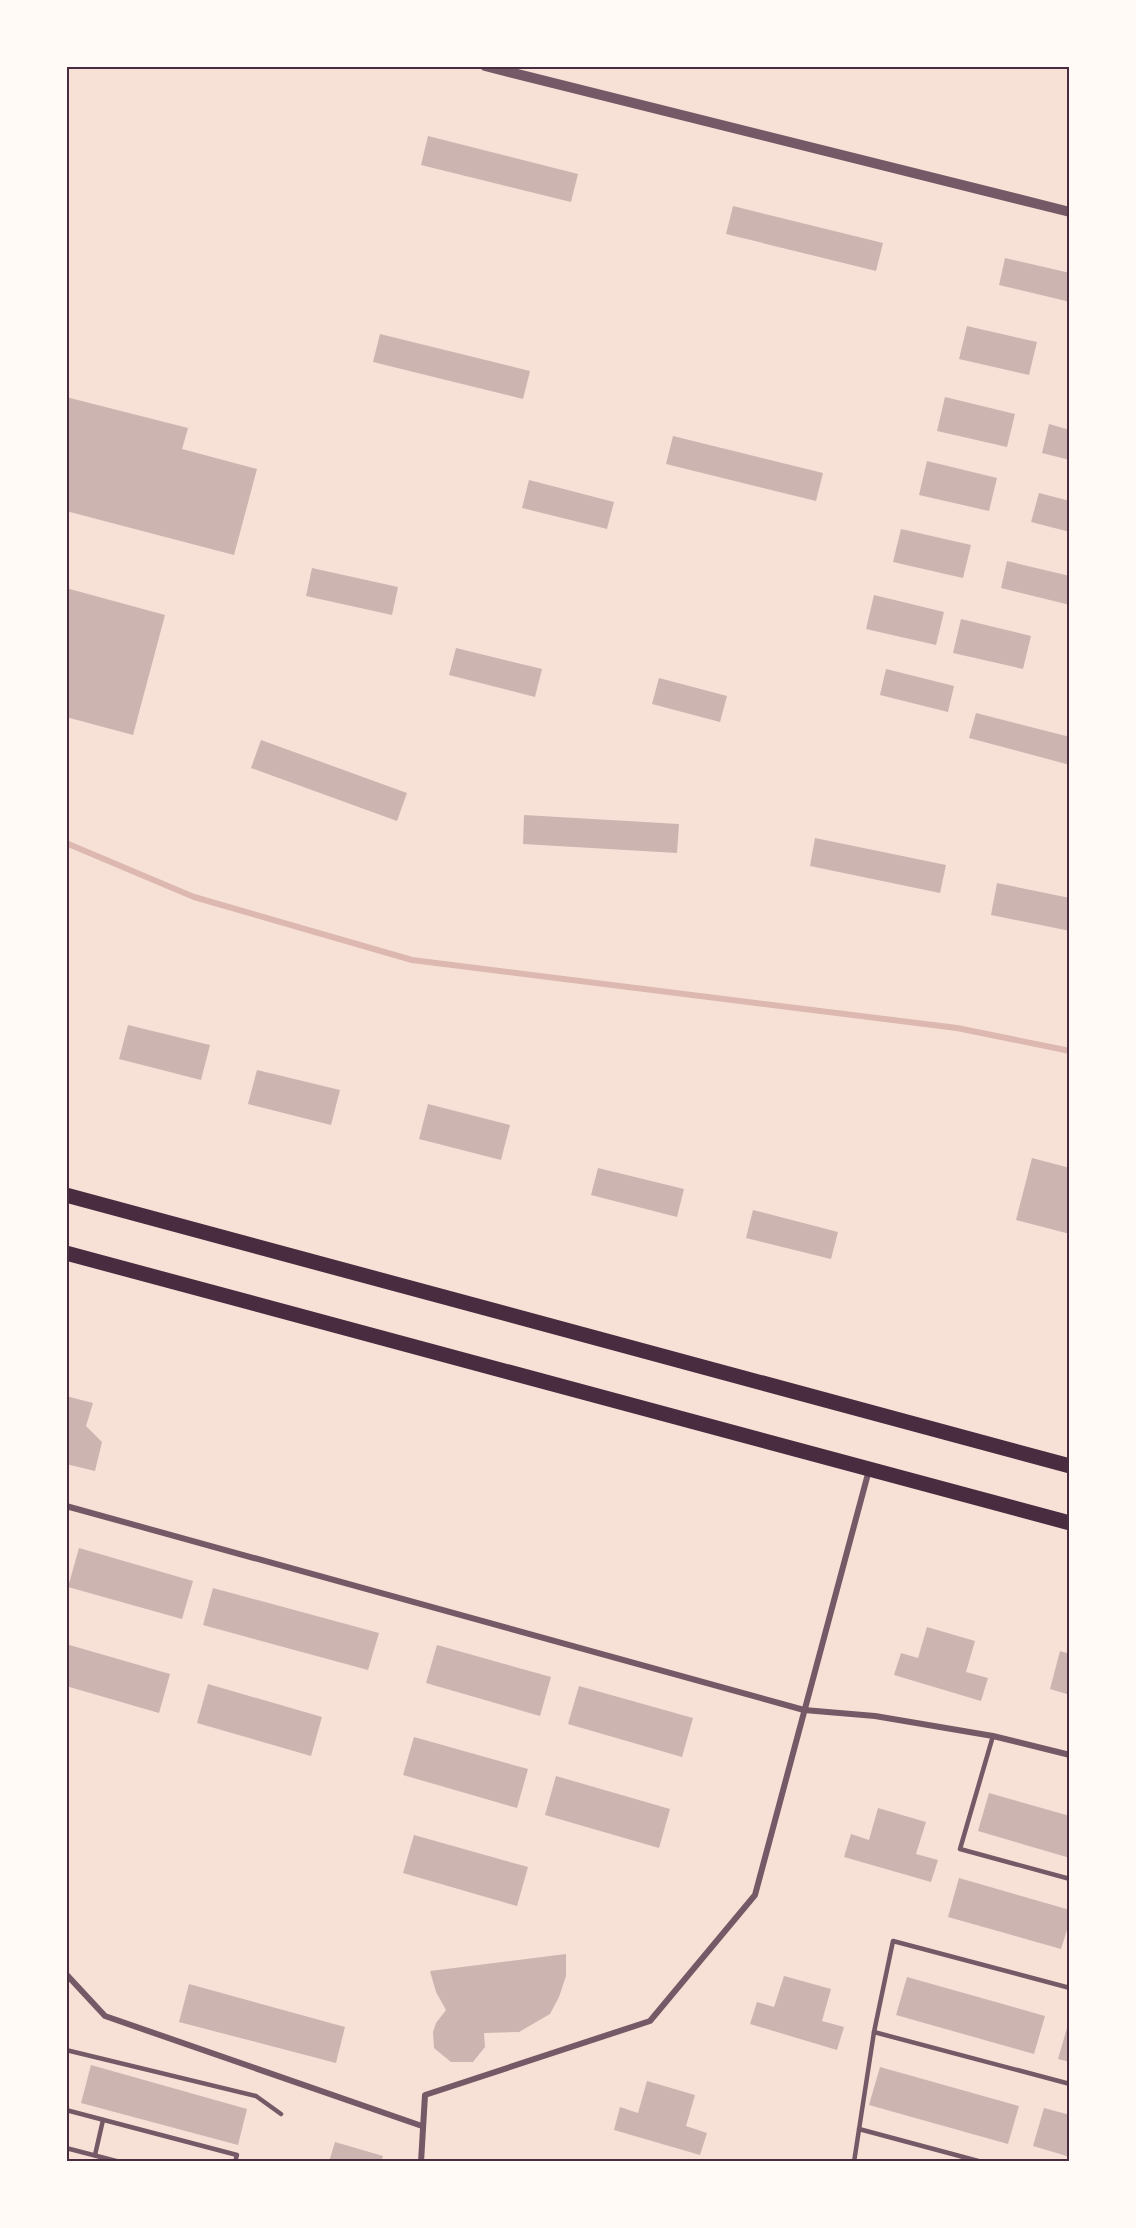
<svg xmlns="http://www.w3.org/2000/svg" width="1136" height="2228" viewBox="0 0 1136 2228" font-family="'Open Sans',sans-serif">
<style>
.lines{fill:none;stroke-linecap:round;stroke-linejoin:round}
.stream{stroke:#dcb8b0;stroke-width:6}
.building{fill:#ccb4b1}
.service{stroke:#755966;stroke-width:4.5}
.minor{stroke:#755966;stroke-width:6}
.tertiary{stroke:#755966;stroke-width:10}
.primary{stroke:#4a2c40;stroke-width:15}
.neatline{fill:none;stroke:#4a2c40;stroke-width:2}
</style>
<rect width="100%" height="100%" fill="#f7e1d7"/>
<g class="lines">
<polyline class="stream" points="66,843 194,897 412,960 957,1028 1070,1051"/>
</g>
<g class="building">
<polygon points="428,136 578,174 571,202 421,165"/>
<polygon points="733,206 883,243 876,271 726,234"/>
<polygon points="1005,258 1070,273 1070,302 999,285"/>
<polygon points="967,326 1037,342 1029,375 959,359"/>
<polygon points="380,334 530,371 523,399 373,362"/>
<polygon points="66,397 188,428 182,449 257,469 234,555 66,511"/>
<polygon points="945,397 1015,414 1007,447 937,431"/>
<polygon points="1049,424 1070,430 1070,460 1042,453"/>
<polygon points="673,436 823,473 816,501 666,464"/>
<polygon points="927,461 997,478 989,511 919,495"/>
<polygon points="529,480 614,502 607,529 522,508"/>
<polygon points="1039,493 1070,501 1070,532 1031,522"/>
<polygon points="901,529 971,545 963,578 893,562"/>
<polygon points="1007,561 1070,576 1070,605 1001,588"/>
<polygon points="312,568 398,587 392,615 306,596"/>
<polygon points="66,588 165,615 133,735 66,717"/>
<polygon points="874,595 944,612 936,645 866,629"/>
<polygon points="961,619 1031,636 1023,669 953,653"/>
<polygon points="456,648 542,669 535,697 449,675"/>
<polygon points="886,669 954,686 948,712 880,695"/>
<polygon points="659,678 727,696 720,722 652,704"/>
<polygon points="976,713 1070,737 1070,765 969,738"/>
<polygon points="261,740 407,793 397,821 251,768"/>
<polygon points="524,815 679,824 677,853 523,844"/>
<polygon points="815,838 946,865 940,893 810,866"/>
<polygon points="997,883 1070,898 1070,931 991,915"/>
<polygon points="128,1025 210,1045 201,1080 119,1059"/>
<polygon points="257,1070 340,1090 331,1125 248,1104"/>
<polygon points="428,1104 510,1125 501,1160 419,1139"/>
<polygon points="1032,1158 1070,1168 1070,1234 1016,1220"/>
<polygon points="598,1168 684,1189 677,1217 591,1195"/>
<polygon points="753,1210 838,1232 831,1259 746,1238"/>
<polygon points="66,1396 93,1403 86,1426 102,1442 95,1471 66,1464"/>
<polygon points="79,1548 193,1581 182,1619 68,1587"/>
<polygon points="213,1588 379,1633 368,1670 203,1625"/>
<polygon points="927,1627 975,1641 966,1672 988,1678 981,1701 894,1675 901,1653 918,1658"/>
<polygon points="66,1644 170,1674 159,1713 66,1686"/>
<polygon points="437,1645 551,1677 540,1716 426,1683"/>
<polygon points="1060,1651 1070,1654 1070,1695 1050,1689"/>
<polygon points="208,1684 322,1717 311,1756 197,1723"/>
<polygon points="579,1686 693,1718 682,1757 568,1724"/>
<polygon points="414,1737 528,1769 517,1808 403,1775"/>
<polygon points="556,1776 670,1809 659,1848 545,1815"/>
<polygon points="989,1793 1070,1816 1070,1858 978,1831"/>
<polygon points="878,1808 926,1822 916,1854 938,1860 931,1882 844,1857 851,1834 869,1840"/>
<polygon points="414,1835 528,1867 517,1906 403,1873"/>
<polygon points="959,1878 1070,1910 1070,1920 1061,1949 948,1917"/>
<polygon points="566,1954 566,1976 559,1997 550,2014 519,2032 484,2033 485,2047 473,2062 451,2062 434,2048 433,2032 436,2023 446,2010 436,1992 430,1971"/>
<polygon points="784,1976 831,1989 822,2021 844,2027 837,2050 750,2024 757,2002 774,2007"/>
<polygon points="907,1977 1045,2016 1034,2054 896,2015"/>
<polygon points="189,1984 345,2027 336,2063 179,2022"/>
<polygon points="1069,2021 1070,2021 1070,2062 1058,2059"/>
<polygon points="91,2065 247,2109 238,2145 81,2103"/>
<polygon points="880,2067 1019,2106 1008,2144 869,2105"/>
<polygon points="647,2081 695,2095 686,2126 707,2133 700,2155 614,2130 620,2107 638,2113"/>
<polygon points="1044,2108 1070,2115 1070,2157 1033,2146"/>
<polygon points="335,2142 383,2156 381,2162 329,2162"/>
</g>
<g class="lines">
<g class="service">
<polyline points="993,1736 960,1849 1070,1879"/>
<polyline points="874,2032 1070,2084"/>
<polyline points="66,2050 256,2096 281,2114"/>
<polyline points="66,2110 237,2155 235,2162"/>
<polyline points="859,2129 982,2162"/>
<polyline points="66,2148 120,2162"/>
<polyline points="95,2155 103,2120"/>
<polyline points="854,2162 874,2032 893,1941 1070,1988"/>
</g>
<g class="minor">
<polyline points="66,1506 804,1710 875,1716 993,1736 1070,1755"/>
<polyline points="66,1974 105,2016 422,2126"/>
<polyline points="421,2162 425,2095 650,2021 755,1895 869,1470"/>
</g>
<polyline class="tertiary" points="485,66 1070,212"/>
<g class="primary">
<polyline points="66,1195 1070,1466"/>
<polyline points="66,1253 1070,1523"/>
</g>
</g>
<rect width="1136" height="2228" fill="none" stroke="#fffaf5" stroke-width="135"/>
<rect x="68" y="68" width="1000" height="2092" class="neatline"/>
</svg>
